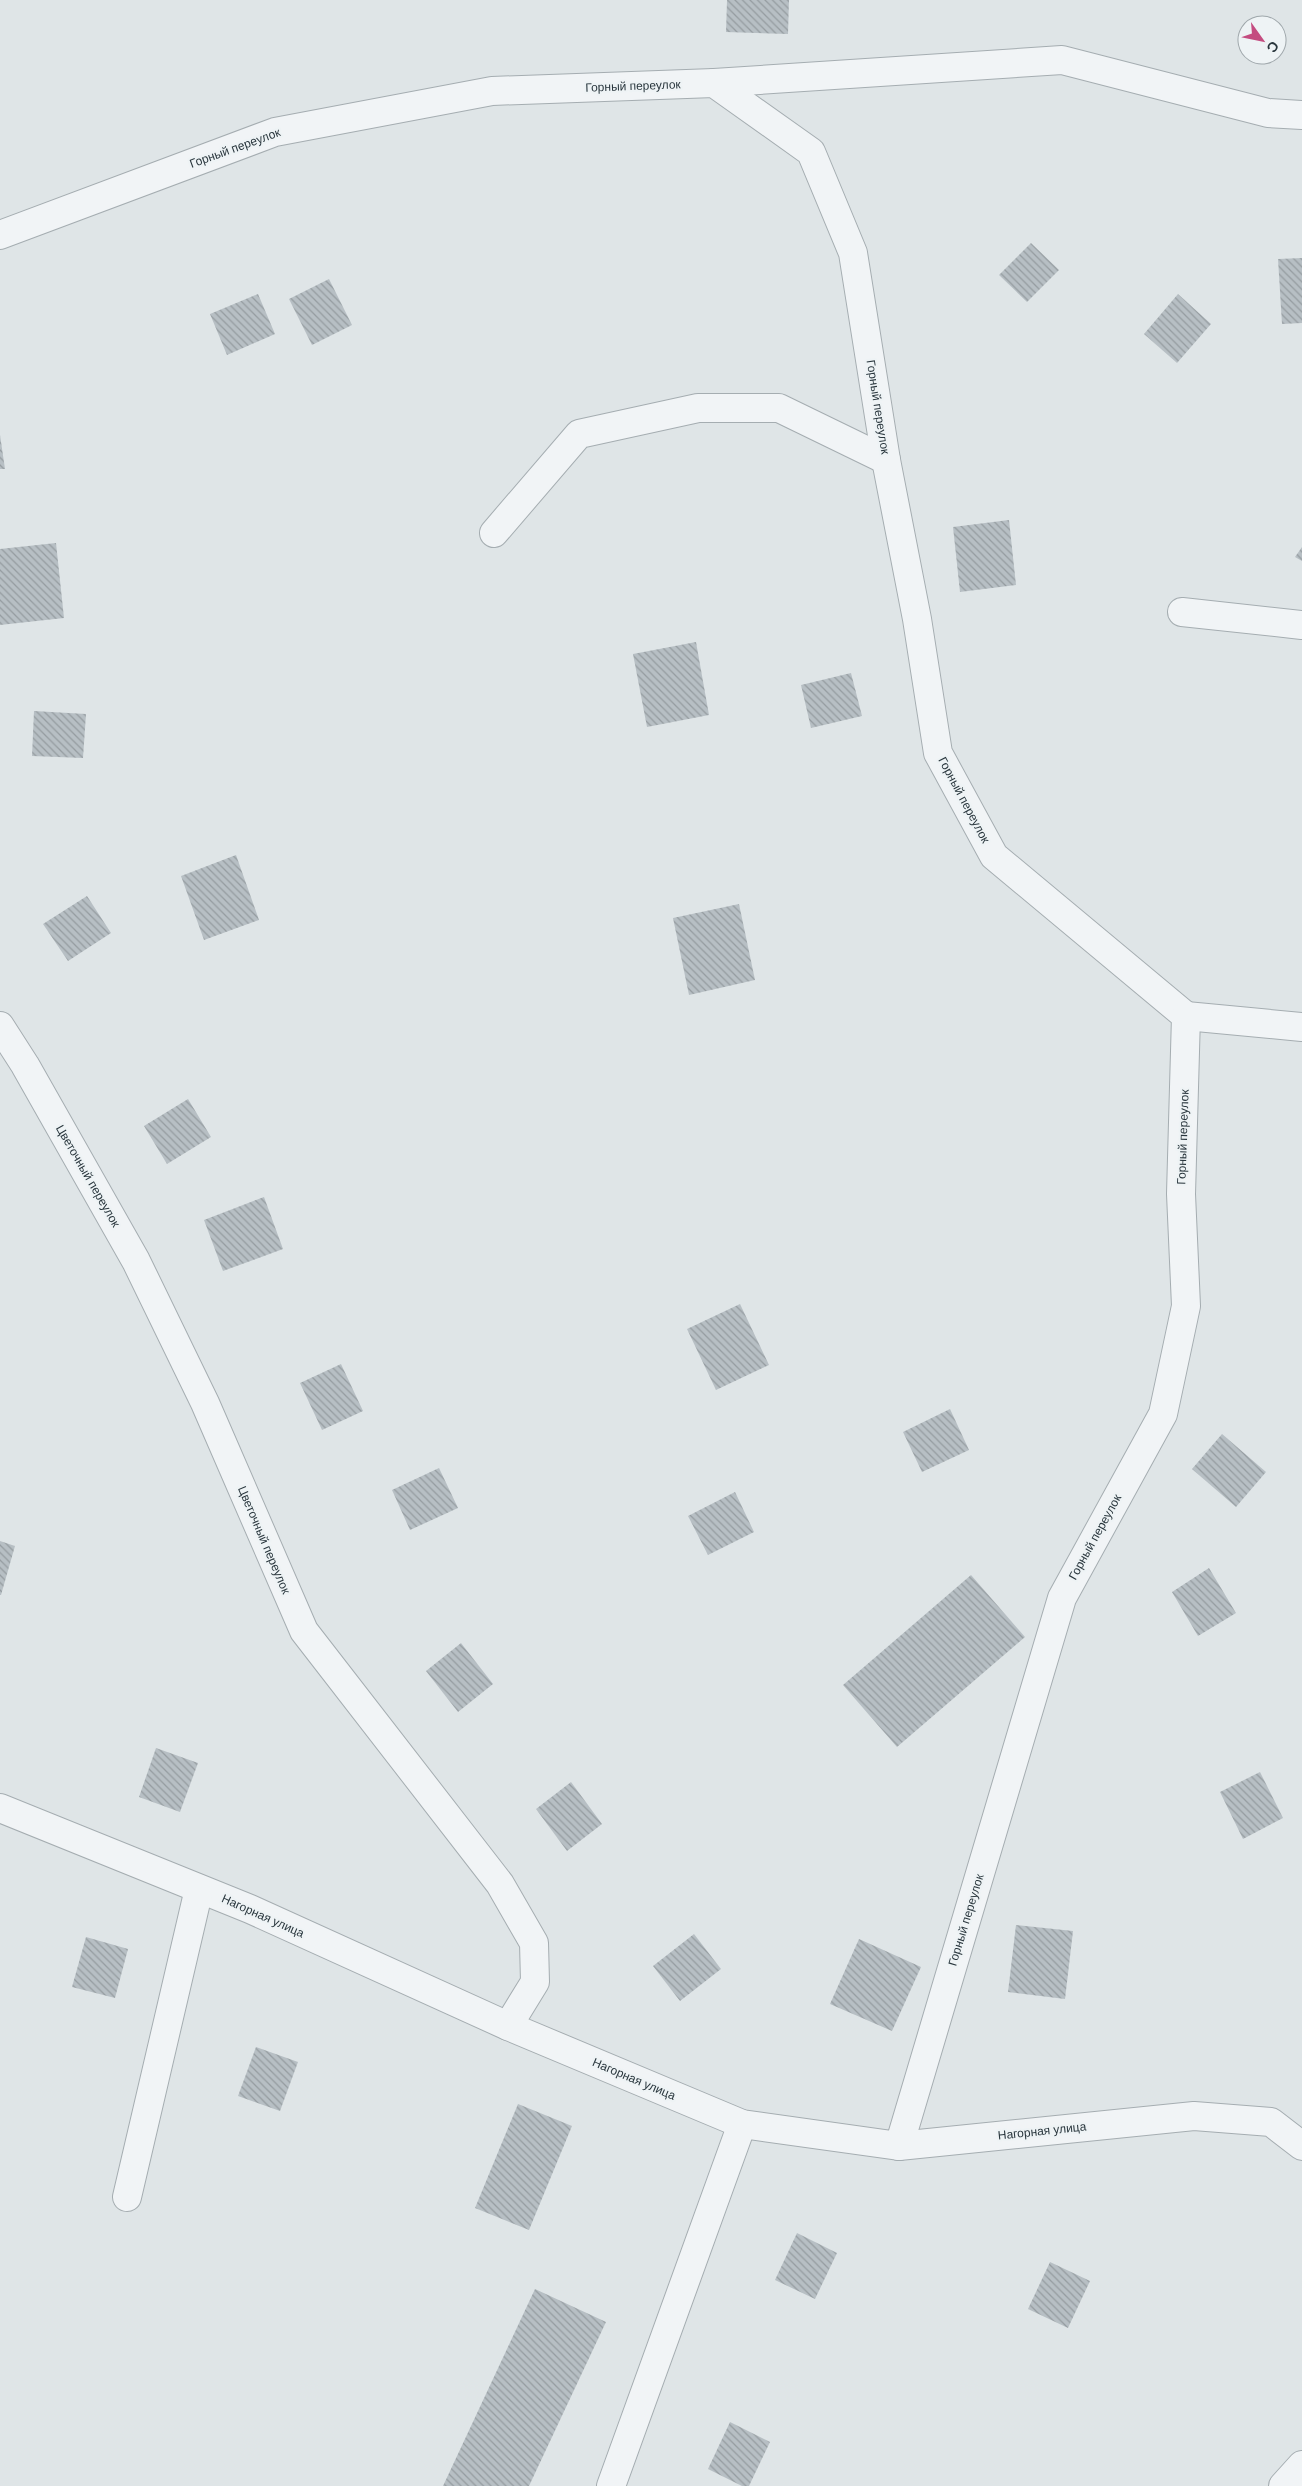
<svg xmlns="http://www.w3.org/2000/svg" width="1302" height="2486" viewBox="0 0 1302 2486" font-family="'DM Sans',sans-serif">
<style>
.building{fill:url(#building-back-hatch)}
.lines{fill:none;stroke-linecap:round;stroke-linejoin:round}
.minor-casing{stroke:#a5adb1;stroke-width:30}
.minor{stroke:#f1f4f6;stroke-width:28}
.labels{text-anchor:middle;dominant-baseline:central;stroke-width:4.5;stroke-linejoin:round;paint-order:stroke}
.street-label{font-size:12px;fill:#29363d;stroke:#eef3f5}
</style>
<defs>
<pattern id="building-back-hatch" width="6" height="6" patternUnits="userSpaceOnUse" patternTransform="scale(1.25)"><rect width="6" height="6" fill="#b7bfc4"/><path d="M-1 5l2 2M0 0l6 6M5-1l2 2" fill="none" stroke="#959ca0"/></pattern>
</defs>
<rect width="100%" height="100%" fill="#dfe5e7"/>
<g class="building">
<polygon points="727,0 789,0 788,34 726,32"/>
<polygon points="1031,243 1059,270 1027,302 999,275"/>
<polygon points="1302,258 1302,323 1282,324 1278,259"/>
<polygon points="329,279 352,325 312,345 289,299"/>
<polygon points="258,294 275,334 227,355 210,314"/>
<polygon points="1178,294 1211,324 1177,363 1144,334"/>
<polygon points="0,435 5,469 0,469"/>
<polygon points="1009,520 1016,585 960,592 953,527"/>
<polygon points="56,543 64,618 0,625 0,549"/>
<polygon points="1302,547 1302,561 1295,557"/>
<polygon points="696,642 709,715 647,727 633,654"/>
<polygon points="851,673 862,716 811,728 801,685"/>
<polygon points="34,711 86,714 83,758 32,756"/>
<polygon points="236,855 259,920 204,940 181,876"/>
<polygon points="87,896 111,933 68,961 43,924"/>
<polygon points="739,904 755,980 689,995 673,918"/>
<polygon points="188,1099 211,1137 167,1164 144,1126"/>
<polygon points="264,1197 283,1249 223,1271 204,1220"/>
<polygon points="740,1304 769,1365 716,1390 687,1329"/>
<polygon points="341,1364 363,1411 322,1430 300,1383"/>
<polygon points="950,1409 969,1450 922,1472 903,1432"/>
<polygon points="1222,1434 1266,1472 1236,1507 1192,1469"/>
<polygon points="439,1468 458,1508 410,1530 392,1490"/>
<polygon points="735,1492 754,1532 708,1555 688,1516"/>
<polygon points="0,1541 15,1546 1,1595 0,1595"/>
<polygon points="1209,1568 1236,1613 1198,1636 1172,1592"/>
<polygon points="971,1575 1025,1637 897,1747 843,1685"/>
<polygon points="461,1643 493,1684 458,1712 426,1671"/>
<polygon points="156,1748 198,1763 180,1812 139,1797"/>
<polygon points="1260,1772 1283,1818 1243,1839 1220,1792"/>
<polygon points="571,1782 602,1824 567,1851 536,1809"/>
<polygon points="1016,1925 1073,1931 1065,1999 1008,1992"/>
<polygon points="694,1934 721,1969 680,2001 653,1966"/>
<polygon points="86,1937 128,1949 115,1998 72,1987"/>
<polygon points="859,1939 921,1967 892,2031 830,2004"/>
<polygon points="256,2047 298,2062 280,2111 238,2096"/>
<polygon points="518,2104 572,2126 529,2230 475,2208"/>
<polygon points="797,2233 837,2253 815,2299 775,2280"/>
<polygon points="1050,2262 1090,2281 1068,2328 1028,2309"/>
<polygon points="535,2289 606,2322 529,2486 443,2486"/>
<polygon points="730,2422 770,2442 749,2486 742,2486 708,2469"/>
</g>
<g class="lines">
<g class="minor-casing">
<g id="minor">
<polyline points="714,83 1062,60 1268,113 1302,115"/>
<polyline points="0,235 275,132 492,91 714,83 811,152 853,253 886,460 917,619 938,753 994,856 1186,1016 1181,1194 1186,1306 1163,1414 1062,1598 899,2146"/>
<polyline points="494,533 579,434 698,408 779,408 886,460"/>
<polyline points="1182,612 1302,625"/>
<polyline points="1186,1016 1302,1027"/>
<polyline points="0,1026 25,1065 136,1261 205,1403 304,1631 500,1884 534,1943 535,1982 508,2026"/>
<polyline points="0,1808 250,1909 508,2026 742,2124 899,2146 1194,2116 1271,2122 1302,2146"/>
<polyline points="127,2197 199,1889"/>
<polyline points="611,2486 742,2124"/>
<polyline points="1283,2486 1302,2465"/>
</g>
</g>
<use href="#minor" class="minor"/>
</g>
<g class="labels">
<g class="street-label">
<text transform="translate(633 86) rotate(-2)">Горный переулок</text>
<text transform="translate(235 148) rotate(-20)">Горный переулок</text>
<text transform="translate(878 407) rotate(81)">Горный переулок</text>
<text transform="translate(964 800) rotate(62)">Горный переулок</text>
<text transform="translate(1183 1137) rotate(-88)">Горный переулок</text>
<text transform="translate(88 1176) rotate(60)">Цветочный переулок</text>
<text transform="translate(1095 1537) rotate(-61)">Горный переулок</text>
<text transform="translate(264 1540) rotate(67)">Цветочный переулок</text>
<text transform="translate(263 1916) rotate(24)">Нагорная улица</text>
<text transform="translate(966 1920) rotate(-73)">Горный переулок</text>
<text transform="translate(634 2079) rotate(23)">Нагорная улица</text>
<text transform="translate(1042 2131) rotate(-6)">Нагорная улица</text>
</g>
</g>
<g transform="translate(1262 40) rotate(123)"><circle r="24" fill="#eef3f5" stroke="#9fa7ab"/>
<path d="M0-4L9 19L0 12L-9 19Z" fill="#c44c80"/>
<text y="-8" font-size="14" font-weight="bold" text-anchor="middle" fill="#29363d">С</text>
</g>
</svg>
